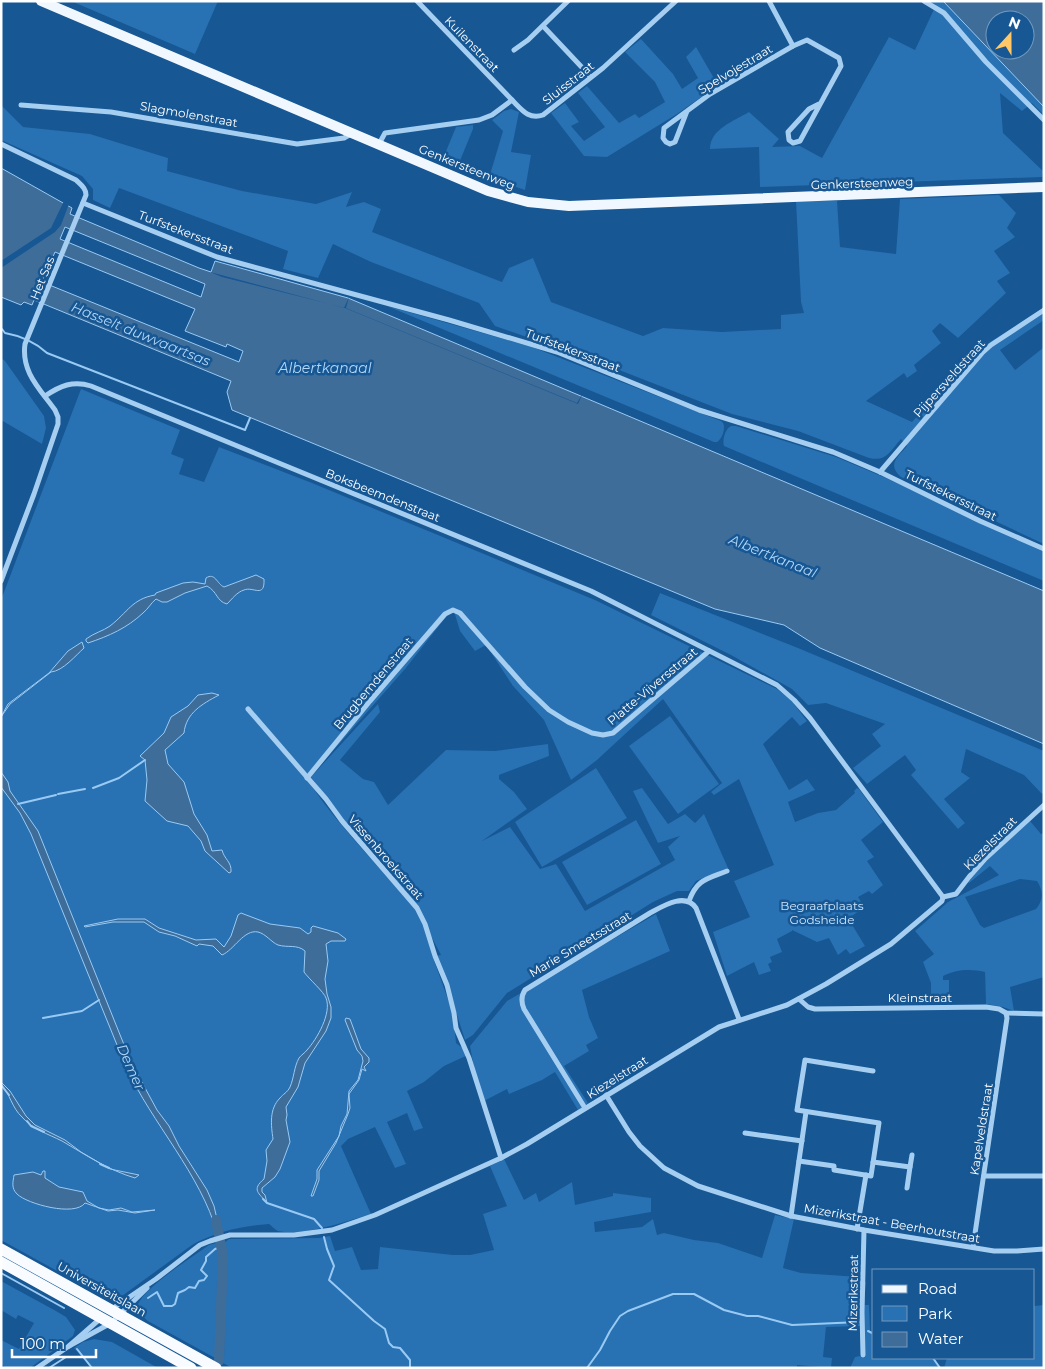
<svg xmlns="http://www.w3.org/2000/svg" width="1045" height="1369" viewBox="0 0 1045 1369" font-family="Montserrat,sans-serif">
<style>
.green{fill:#2871b3;fill-rule:evenodd}
.water{fill:#3f6d9a;stroke:#99caf4;fill-rule:evenodd}
.pier{fill:#165794}
.lines{fill:none;stroke-linecap:round;stroke-linejoin:round}
.stream{stroke:#99caf4;stroke-width:2}
.river{stroke:#3f6d9a;stroke-width:10}
.minor{stroke:#a6cef1;stroke-width:5}
.primary{stroke:#f0f7ff;stroke-width:10}
.trunk{stroke:#f8fbff;stroke-width:11}
.labels{text-anchor:middle;dominant-baseline:central;stroke-width:5;stroke-linejoin:round;paint-order:stroke}
.street-label{font-size:12px;fill:#fff;stroke:#165794}
.park-label{font-size:12px;fill:#cde6fc;stroke:#165794}
.water-label{font-size:14px;font-style:italic;fill:#b2d7f8;stroke:#165794}
</style>
<rect width="100%" height="100%" fill="#165794"/>
<g class="green">
<polygon points="71,1 218,1 195,54"/>
<path d="M929,1H1044V115L1032,103L1022,111L1000,93L1003,133L1043,171L1042,177L760,187L759,147L710,149C710,129 734,121 749,112L779,139L772,147L800,146L822,158L889,37L915,50L936,5ZM995,20H1025V50H995Z"/>
<polygon points="641,39 673,74 682,89 698,78 686,57 696,47 719,87 707,93 677,114 607,157 584,156 551,113 565,103 579,122 571,126 584,141 605,127 578,93 587,86 619,123 635,114 639,118 665,102 655,82 625,52"/>
<path d="M1,105L23,127L90,134L168,158L167,171L242,191L316,204L352,192L346,207L364,202L381,209L372,232L502,282L509,268L533,258L551,302L643,336L663,328L722,332L781,329V315L804,313L801,302L796,201H837L840,247L896,254L900,199L999,195L1016,213L1007,228L1015,237L994,251L1010,273L997,281L1006,293L958,338L940,323L932,331L941,343L914,365L917,371L907,378L904,373L866,401L912,422L936,395L943,402L953,390L948,386L976,351L1044,308V320L1000,350L1015,370L1043,348L1044,349V544L901,477C887,464 897,458 907,446L901,439C890,451 887,462 869,458L798,431L732,414L596,361L495,326L479,303L371,262L333,244L318,278L283,269L288,251L119,188L110,208L93,200V189L82,176L1,140Z"/>
<polygon points="511,109 519,112 511,152 531,155 525,190 489,178 503,131 492,120 504,111"/>
<polygon points="473,125 473,129 457,168 442,161 456,127"/>
<path d="M387,306L532,347L721,421L723,423C726,428 722,439 717,442H714Z"/>
<polygon points="1,358 5,361 44,416 46,428 42,444 1,420"/>
<path d="M81,389L180,430L171,454L184,459L179,474L204,482L219,447L312,483L595,600L777,689L790,699L807,721L800,726L792,717L763,744L789,790L807,779L815,790L788,802L795,822L818,813L836,810L855,793L854,791L857,788L859,789L883,822L861,840L874,857L867,861L883,885L872,894L869,891L858,897L865,908L848,918L865,946L850,954L846,949L838,955L829,938L817,942L792,930V931L777,939L782,952L770,957L772,962L768,964L771,971L759,975L754,962L727,976L713,932L750,917L734,881L774,865L739,779L714,795L711,792L722,783L663,699L597,760L571,780L544,720L513,686L486,645L475,651L460,631L453,608L405,669L309,778C308,790 376,864 388,878L398,875L350,828L311,777L378,704L380,712L340,760L363,779L374,782L388,805L446,750L495,751L548,744L549,756L499,775V779L514,792L527,809L482,841L510,827L540,869L556,864L585,911L675,860L668,847L680,836L658,843L633,791L642,788L668,824L685,814L695,823L704,814L728,868L696,881L689,891H677L653,902L507,993L473,1035L465,1040L448,987L436,956L441,955L431,936L432,955L453,1013L456,1043L470,1054L444,1066L424,1082L407,1091L423,1128L414,1131L407,1113L387,1122L406,1164L395,1168L375,1127L348,1139L341,1146L371,1214C347,1221 302,1237 278,1231C275,1230 272,1226 269,1224C242,1226 215,1232 192,1245L122,1296L108,1299L1,1240V600Z"/>
<path d="M731,426H736L836,457L886,478L1044,552V581L724,446C722,440 725,429 731,426Z"/>
<polygon points="660,593 798,648 1044,751 1044,792 1042,794 1024,775 966,749 961,772 970,778 944,799 965,823 958,829 911,775 916,770 905,755 867,784 853,768 881,746 872,734 885,724 826,703 808,705 792,689 731,655 651,615"/>
<polygon points="670,716 719,784 678,814 629,746"/>
<polygon points="596,768 627,818 542,867 515,822"/>
<polygon points="636,820 661,864 587,905 562,862"/>
<path d="M1030,821L1041,834L1044,833V977L1010,987L1014,1011L1003,1007L986,1004L985,972C970,969 958,969 943,976V980H949V1004H931V983L923,962L934,954L915,931L948,902L999,875L990,866L969,883L968,882L994,853ZM1020,879L1037,881C1043,890 1044,900 1036,909L984,928L980,925L965,897Z"/>
<polygon points="656,914 670,951 582,990 589,1017 598,1038 586,1045 589,1051 564,1066 588,1103 578,1110 555,1072 542,1080 509,1094 507,1089 484,1101 475,1073 470,1046 507,1001"/>
<polygon points="504,1159 524,1200 536,1193 539,1202 572,1182 575,1205 613,1196 613,1193 651,1198 651,1212 594,1222 595,1232 642,1227 653,1219 657,1235 664,1233 694,1240 718,1243 762,1258 775,1215 794,1219 783,1268 801,1273 859,1277 860,1281 866,1282 864,1305 869,1305 870,1331 874,1333 874,1358 933,1358 942,1368 850,1368 855,1357 865,1355 862,1326 826,1327 823,1357 832,1358 831,1368 797,1365 797,1368 232,1368 223,1363 224,1357 225,1270 224,1243 229,1239 319,1238 330,1236 335,1251 352,1247 361,1270 378,1269 380,1247 453,1255 470,1255 494,1250 483,1214 507,1206 490,1166"/>
<path d="M216,1243L220,1255L215,1358L148,1321L141,1315L137,1308C140,1289 193,1257 209,1245Z"/>
<polygon points="1,1281 56,1311 66,1317 75,1330 73,1336 30,1368 5,1368 1,1363 1,1340 19,1349 34,1323 18,1315 16,1319 1,1310"/>
<polygon points="1044,1305 1044,1368 944,1368 947,1358 1034,1358 1034,1306"/>
<polygon points="94,1339 112,1342 158,1368 91,1368 74,1348 83,1342"/>
</g>
<g class="water">
<path d="M943,1H1044V107ZM995,20H1025V50H995Z"/>
<path d="M1,168L72,208L70,214L199,268L211,272L215,261L348,298L1044,591V744L820,648L784,625L715,609L232,410L227,392L231,381L34,300L32,305L24,302L21,305L1,297ZM65,227L205,284L201,297L60,239ZM55,252L195,309L185,331L226,347L227,344L243,351L239,362L42,282Z"/>
<path d="M256,575L264,579C265,599 253,586 244,590C237,592 232,599 227,604C216,601 218,592 207,586L185,593L167,602H162L156,599C151,603 148,609 143,613C127,628 109,636 88,643L86,641V639C94,633 103,631 110,626C128,612 132,599 155,595L156,593L183,583L193,582L205,584L206,578C215,572 217,584 224,587Z"/>
<path d="M82,642L84,648C76,655 63,671 51,672L10,704L1,717L8,704L49,673L68,651Z"/>
<path d="M212,693L219,695C202,704 186,713 184,733L165,750L168,764L184,782L194,814L207,835L212,851L222,850C224,859 232,862 231,872L229,873L205,851L201,841L188,826L167,821L145,801L147,780L145,760L140,756L164,733L171,717L188,706L198,695Z"/>
<path d="M1,772L8,782L10,791L38,831L131,1062L157,1110L169,1126L179,1146L207,1190L214,1206L220,1232L217,1233C201,1175 152,1123 126,1067L31,834L20,813L1,787Z"/>
<path d="M241,913L270,924L300,928L308,934L311,932V928L313,926L338,933L346,939L345,941H331L326,944L328,961L325,979L327,994L331,1007V1018L326,1031L305,1063L298,1087L286,1107L287,1115L286,1120L290,1142L280,1169L275,1177L262,1188V1192L265,1195L267,1203C259,1193 251,1190 264,1179L267,1161L266,1150L273,1139C271,1125 269,1109 280,1098C283,1094 287,1093 290,1087C294,1078 294,1067 299,1058C301,1055 305,1053 307,1050C317,1039 332,1013 326,998C324,992 309,979 304,972L305,951C297,944 288,948 278,945C271,942 266,934 258,932C244,929 234,950 222,955L213,946L199,944L197,946L175,936L159,932L144,922H113L85,927L84,926L118,919H145L159,928L196,940L216,939L224,947L231,936L238,915Z"/>
<polygon points="346,1018 350,1019 361,1049 369,1058 369,1062 364,1067 366,1071 362,1069 359,1080 349,1094 350,1108 348,1114 336,1143 319,1171 319,1180 313,1196 311,1196 317,1179 317,1170 339,1136 341,1126 347,1114 349,1091 358,1080 363,1061 362,1056 357,1050 345,1020"/>
<path d="M1,1082L10,1091L26,1116L35,1125L65,1140L81,1152L110,1169L139,1175L135,1178C108,1170 86,1155 62,1141C48,1134 32,1129 22,1117C12,1108 10,1094 1,1084Z"/>
<path d="M43,1171H45V1178L59,1187L83,1192L87,1201L99,1208L109,1210L121,1208L132,1212L155,1210L135,1213L118,1210L108,1211L85,1203C75,1217 27,1204 17,1194C11,1188 13,1182 14,1175L33,1172L41,1175Z"/>
</g>
<g class="pier">
<polygon points="64,201 69,204 61,225 55,232 1,268 1,261 51,228"/>
<polygon points="210,272 344,308 349,297 346,308 358,313 577,403 583,393 578,404 345,308 222,277"/>
</g>
<g class="lines">
<g class="stream">
<path d="M2,329L5,333C22,336 35,342 47,353L245,430L250,418"/>
<polyline points="93,788 119,778 145,760"/>
<polyline points="58,794 85,789"/>
<polyline points="18,804 56,795"/>
<polyline points="43,1018 82,1011 99,1000"/>
<polyline points="1,1085 9,1095"/>
<polyline points="27,1121 31,1126 44,1132"/>
<polyline points="100,1164 109,1168"/>
<polyline points="263,1199 267,1203 314,1219 322,1228"/>
<polyline points="324,1237 327,1249 334,1266 329,1280 374,1321 385,1329 389,1343 393,1347 400,1348 410,1360 410,1368"/>
<polyline points="1,1273 64,1308"/>
<polyline points="148,1298 157,1292 164,1306 172,1306 175,1304 178,1293 185,1290 189,1287 195,1288 199,1281 204,1280 207,1276 201,1270 206,1261 206,1257 215,1249 221,1247"/>
<polyline points="868,1331 874,1334"/>
<polyline points="77,1349 92,1368"/>
<polyline points="933,1358 940,1368"/>
<polyline points="49,1368 66,1357"/>
<polyline points="587,1368 600,1350 610,1331 620,1316 628,1311 673,1294 694,1294 724,1310 747,1316 758,1316 792,1325 859,1322"/>
</g>
<polyline class="river" points="216,1220 223,1256 219,1361"/>
<g class="minor">
<path d="M417,1L512,100C522,110 529,120 543,115L603,68L676,1"/>
<polyline points="769,1 793,46"/>
<polyline points="924,1 944,13 986,62 1044,120"/>
<polyline points="543,26 591,77"/>
<polyline points="514,50 528,40 568,1"/>
<polyline points="21,105 111,112 297,144 344,138 351,134"/>
<polyline points="687,111 675,142 670,144 666,142 663,138 664,128 710,94 793,46 807,40 839,58 841,66 800,141 793,143 789,140 788,132 809,109 819,104"/>
<path d="M1,144L76,180C81,185 86,188 86,195L25,344C21,372 40,389 55,410L58,417V424L34,494L1,581"/>
<polyline points="379,144 385,133 479,120 492,115 512,100"/>
<polyline points="83,203 217,257 449,320 557,352 699,410 833,452 880,472 980,521 1044,549"/>
<path d="M45,396C60,386 73,380 91,386L591,591L777,685L794,700L810,718L943,897"/>
<polyline points="880,472 982,353 991,345 1044,310"/>
<polyline points="248,709 326,799 342,821 417,908 425,924 435,956 447,985 454,1013 456,1028 469,1058 501,1158"/>
<polyline points="307,778 370,701 445,614 453,610 460,613 525,687 549,710 568,722 592,733 603,735 613,733 709,651"/>
<polyline points="943,897 956,894 969,877 985,859 1044,805"/>
<path d="M689,901C697,879 707,879 727,871"/>
<polyline points="799,999 808,1007 815,1009 986,1007 999,1009 1006,1013 1044,1014"/>
<polyline points="606,1095 629,1132 640,1146 664,1168 698,1186 791,1216 864,1230 994,1251 1017,1251 1044,1249"/>
<path d="M585,1108L524,1009C521,1002 521,996 525,990L650,913C663,906 685,892 696,908L739,1019"/>
<polyline points="745,1133 802,1141"/>
<polyline points="799,1161 834,1166 834,1170 871,1176 879,1123 797,1110 805,1060 873,1071"/>
<polyline points="873,1162 910,1167 907,1188"/>
<polyline points="910,1167 912,1155"/>
<polyline points="984,1176 1044,1176"/>
<polyline points="791,1216 806,1112"/>
<polyline points="857,1229 866,1175"/>
<polyline points="973,1247 1007,1018 1006,1013"/>
<polyline points="112,1309 156,1279 200,1245 210,1241 230,1235 294,1235 332,1230 375,1215 501,1158 527,1144 719,1027 787,1005 826,984 891,944 942,901 943,897"/>
<polyline points="69,1346 101,1318"/>
<polyline points="863,1355 862,1312 864,1230"/>
<polyline points="37,1368 69,1346 111,1323 147,1288"/>
</g>
<polyline class="primary" points="41,1 488,191 528,202 569,206 1044,187"/>
<g class="trunk">
<polyline points="1,1249 216,1368"/>
<polyline points="1,1262 191,1368"/>
</g>
</g>
<g class="labels">
<g class="street-label">
<text transform="translate(472 44) rotate(46)">Kuilenstraat</text>
<text transform="translate(735 69) rotate(-31)">Spelvojestraat</text>
<text transform="translate(568 83) rotate(-38)">Sluisstraat</text>
<text transform="translate(189 114) rotate(10)">Slagmolenstraat</text>
<text transform="translate(467 167) rotate(22)">Genkersteenweg</text>
<text transform="translate(862 183) rotate(-2)">Genkersteenweg</text>
<text transform="translate(186 232) rotate(21)">Turfstekersstraat</text>
<text transform="translate(42 278) rotate(-68)">Het Sas</text>
<text transform="translate(573 350) rotate(21)">Turfstekersstraat</text>
<text transform="translate(949 378) rotate(-48)">Pijpersveldstraat</text>
<text transform="translate(383 495) rotate(22)">Boksbeemdenstraat</text>
<text transform="translate(951 495) rotate(26)">Turfstekersstraat</text>
<text transform="translate(373 683) rotate(-50)">Brugbemdenstraat</text>
<text transform="translate(652 686) rotate(-40)">Platte-Vijversstraat</text>
<text transform="translate(990 843) rotate(-45)">Kiezelstraat</text>
<text transform="translate(386 857) rotate(49)">Vissenbroekstraat</text>
<text transform="translate(580 944) rotate(-31)">Marie Smeetsstraat</text>
<text x="920" y="997">Kleinstraat</text>
<text transform="translate(617 1077) rotate(-32)">Kiezelstraat</text>
<text transform="translate(981 1129) rotate(-81)">Kapelveldstraat</text>
<text transform="translate(892 1223) rotate(10)">Mizerikstraat - Beerhoutstraat</text>
<text transform="translate(102 1289) rotate(29)">Universiteitslaan</text>
<text transform="translate(853 1293) rotate(-89)">Mizerikstraat</text>
</g>
<g class="park-label">
<text x="822" y="905">Begraafplaats<tspan x="822" dy="14">Godsheide</tspan></text>
</g>
<g class="water-label">
<text transform="translate(141 334) rotate(22)">Hasselt duwvaartsas</text>
<text x="325" y="368">Albertkanaal</text>
<text transform="translate(773 556) rotate(22)">Albertkanaal</text>
<text transform="translate(131 1067) rotate(66)">Demer</text>
</g>
</g>
<rect width="1045" height="1369" fill="none" stroke="#ffffff" stroke-width="5"/>
<rect x="872" y="1269" width="162" height="90" fill="#165794" stroke="#739abf"/>
<rect x="882" y="1285" width="25" height="8" fill="#f0f7ff" stroke="#739abf"/>
<text x="918" y="1294" font-size="15" fill="#ffffff">Road</text>
<rect x="882" y="1306" width="25" height="15" fill="#2871b3" stroke="#739abf"/>
<text x="918" y="1319" font-size="15" fill="#ffffff">Park</text>
<rect x="882" y="1332" width="25" height="15" fill="#3f6d9a" stroke="#739abf"/>
<text x="918" y="1344" font-size="15" fill="#ffffff">Water</text>
<g transform="translate(1010 35) rotate(21)"><circle r="24" fill="#165794" stroke="#739abf"/>
<path d="M0-4L9 19L0 12L-9 19Z" fill="#ffc766"/>
<text y="-8" font-size="14" font-weight="bold" text-anchor="middle" fill="#ffffff">N</text>
</g>
<path d="M12 1349v8h84v-8" fill="none" stroke="#ffffff" stroke-width="2.5"/>
<text x="20" y="1349" font-size="15" fill="#ffffff" stroke="#165794" stroke-width="4" paint-order="stroke">100 m</text>
</svg>
